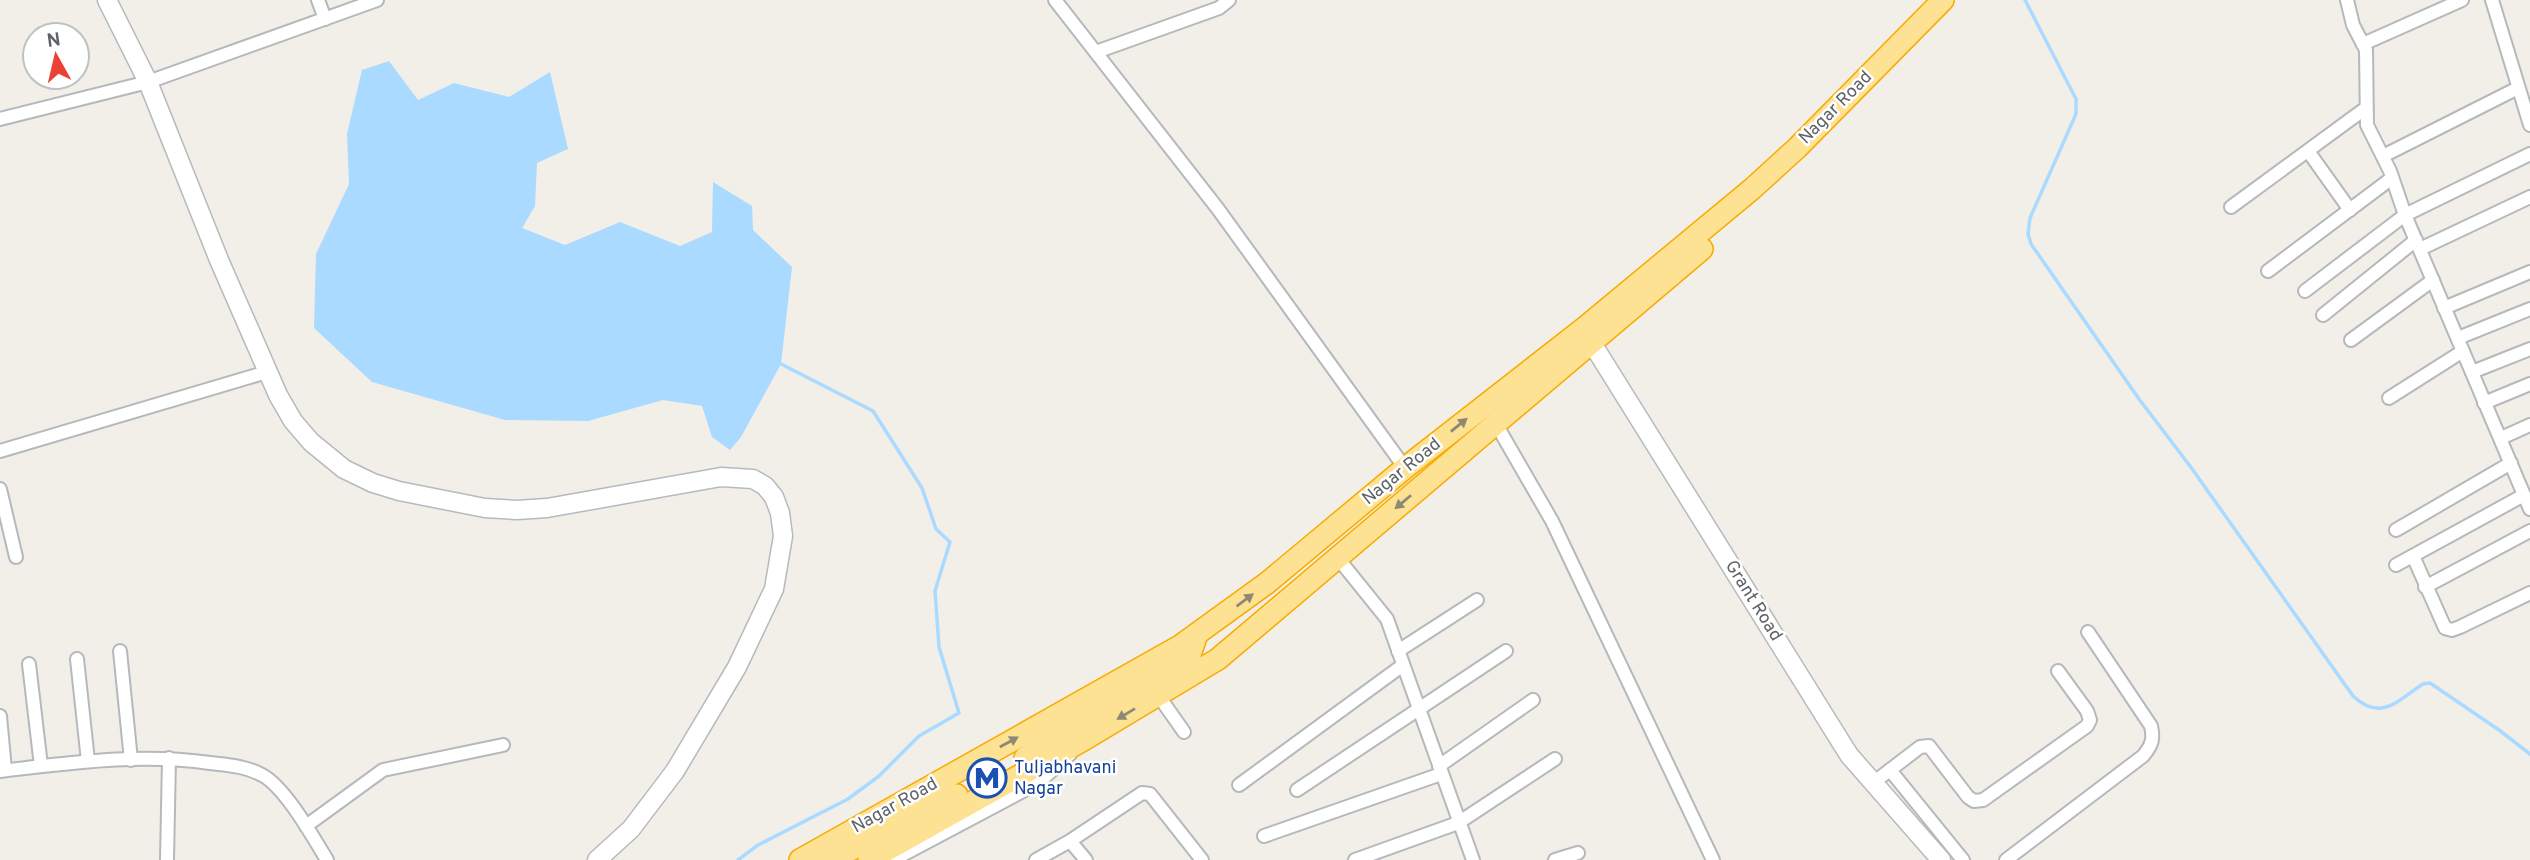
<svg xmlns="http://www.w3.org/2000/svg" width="2530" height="860" viewBox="0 0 2530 860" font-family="Overpass,sans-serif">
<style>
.water{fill:#aadaff}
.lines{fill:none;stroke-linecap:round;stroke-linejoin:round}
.stream{stroke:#aadaff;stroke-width:3.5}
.street-casing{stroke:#b5b8bc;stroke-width:16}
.secondary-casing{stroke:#b6babf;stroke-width:21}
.highway-casing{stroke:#f9ab00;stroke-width:24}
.street{stroke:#fff;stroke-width:12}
.secondary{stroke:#fff;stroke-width:18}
.highway{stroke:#fde293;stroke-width:21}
.oneway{fill:#8e8975}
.labels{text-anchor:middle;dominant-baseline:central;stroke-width:5;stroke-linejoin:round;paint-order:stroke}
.street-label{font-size:18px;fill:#5f6368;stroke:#fff}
.transit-label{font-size:18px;fill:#164399;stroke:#fff;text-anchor:start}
</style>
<rect width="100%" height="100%" fill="#f1efe8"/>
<polygon class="water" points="389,61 418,100 454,83 509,97 550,72 568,149 537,163 535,206 522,228 565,245 620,222 680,246 712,232 713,182 752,206 753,230 792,267 781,364 741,437 730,450 712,437 702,406 663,400 588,421 505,420 372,382 314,328 316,254 349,184 347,134 362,70"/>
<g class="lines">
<g class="stream">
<path d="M2025,0L2076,99V114L2030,218L2028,234L2031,244L2139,399L2190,466L2353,696C2381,722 2397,701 2423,684L2430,683L2499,730L2530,754"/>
<polyline points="738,860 758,845 848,799 879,776 919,736 959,713 939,647 935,591 950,542 936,529 922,488 873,411 781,364"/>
</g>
<g class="street-casing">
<g id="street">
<polyline points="318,0 325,19"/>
<polyline points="1055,0 1218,209 1405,468"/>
<polyline points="2347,0 2353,25 2366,50 2367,125 2390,171 2405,215 2530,509"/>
<polyline points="2492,0 2530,125"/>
<polyline points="2363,44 2462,0"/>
<polyline points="1096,52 1219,8 1229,0"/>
<polyline points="0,119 148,82 377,0"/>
<polyline points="2308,151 2350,210"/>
<polyline points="2383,156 2518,88"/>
<polyline points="2231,207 2366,108"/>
<polyline points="2420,249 2530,197"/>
<polyline points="2268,271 2392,178"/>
<polyline points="2305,291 2405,215 2530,154"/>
<polyline points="2444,308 2530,272"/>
<polyline points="2323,315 2416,240"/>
<polyline points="2458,338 2530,309"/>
<polyline points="2351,340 2433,280"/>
<polyline points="2472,372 2530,349"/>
<polyline points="2389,398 2463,351"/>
<polyline points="2484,403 2530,384"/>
<polyline points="1496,424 1552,521 1713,860"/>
<polyline points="2501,438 2530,425"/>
<polyline points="0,451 267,372"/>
<polyline points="0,489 16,557"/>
<polyline points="2396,530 2511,463"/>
<polyline points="2413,556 2445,628 2452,630 2460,627 2530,593"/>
<polyline points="1337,557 1387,619 1473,860"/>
<polyline points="2396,565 2524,495"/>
<polyline points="2425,587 2530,531"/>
<polyline points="120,651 131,760"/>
<polyline points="1398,651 1477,600"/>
<polyline points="77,659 88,761"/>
<polyline points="29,664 41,766"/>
<polyline points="1158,695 1184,732"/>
<polyline points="0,716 5,770"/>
<polyline points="1439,766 1533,700"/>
<polyline points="1890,770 1963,860"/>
<path d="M0,771C71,763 138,753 210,763C227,765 246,766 262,775C285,787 313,837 327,860"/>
<polyline points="1873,783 1920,747 1929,746 1968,797 1974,801 1983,800 2087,726 2090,720 2087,711 2058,671"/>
<polyline points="1239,785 1403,665"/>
<polyline points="1297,790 1506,651"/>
<polyline points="306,826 383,770 503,745"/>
<polyline points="1264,836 1441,774"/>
<polyline points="1070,841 1086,860"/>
<polyline points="167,860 169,758"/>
<polyline points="893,860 1038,783 1070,754"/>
<polyline points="1036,860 1070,841 1142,793 1150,794 1202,860"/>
<polyline points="1355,860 1458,823 1555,759"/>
<polyline points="1555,860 1578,853"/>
<path d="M2006,860L2143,756C2152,745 2154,739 2151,726L2088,632"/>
</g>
</g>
<g class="secondary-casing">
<g id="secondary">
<polyline points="107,0 148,82 219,260 278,395 293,421 311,442 344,469 373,483 399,491 485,508 517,510 547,508 721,477 753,479 765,486 774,497 780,513 783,536 774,589 737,667 675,771 631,829 597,860"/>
<polyline points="1585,332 1849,755 1941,860"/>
</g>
</g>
<g class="highway-casing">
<g id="highway">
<polyline points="1025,758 1065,731 1189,658 1197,634"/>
<polyline points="800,860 1180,646 1267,583 1405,468 1583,329 1752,189 1797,148 1943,0"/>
<polyline points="831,860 957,795"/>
<polyline points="869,860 1085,739 1218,659 1702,249"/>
</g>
</g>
<use href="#street" class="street"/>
<use href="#secondary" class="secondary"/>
<use href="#highway" class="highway"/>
</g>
<defs><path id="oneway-solid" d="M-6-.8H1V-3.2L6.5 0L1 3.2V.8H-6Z" transform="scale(1.75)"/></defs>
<g class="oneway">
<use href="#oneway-solid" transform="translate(1459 425) rotate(-39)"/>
<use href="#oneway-solid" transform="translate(1403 502) rotate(140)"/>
<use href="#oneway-solid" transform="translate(1245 600) rotate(-37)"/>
<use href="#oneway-solid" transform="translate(1126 714) rotate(149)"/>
<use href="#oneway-solid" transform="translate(1009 742) rotate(-29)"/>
</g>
<defs>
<g id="metro-ring" transform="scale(2.0125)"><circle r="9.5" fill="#fff" stroke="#1a4fb4" stroke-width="1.5"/><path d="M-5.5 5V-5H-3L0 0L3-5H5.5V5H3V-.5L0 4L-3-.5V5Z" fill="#1a4fb4"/></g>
</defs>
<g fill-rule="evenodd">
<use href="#metro-ring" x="987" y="778"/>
</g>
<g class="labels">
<g class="street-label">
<text transform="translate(1836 108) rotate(-45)">Nagar Road</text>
<text transform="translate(1402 472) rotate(-39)">Nagar Road</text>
<text transform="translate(1753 601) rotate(58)">Grant Road</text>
<text transform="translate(895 806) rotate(-29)">Nagar Road</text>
</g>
<g class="transit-label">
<text x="1014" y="768">Tuljabhavani<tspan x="1014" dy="21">Nagar</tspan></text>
</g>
</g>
<g transform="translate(56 56) rotate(352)"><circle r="33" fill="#ffffff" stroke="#bfc1c3" stroke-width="2"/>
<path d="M0-5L12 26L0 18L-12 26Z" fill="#ea4335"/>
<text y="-10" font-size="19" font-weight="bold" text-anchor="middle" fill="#5f6368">N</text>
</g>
</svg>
